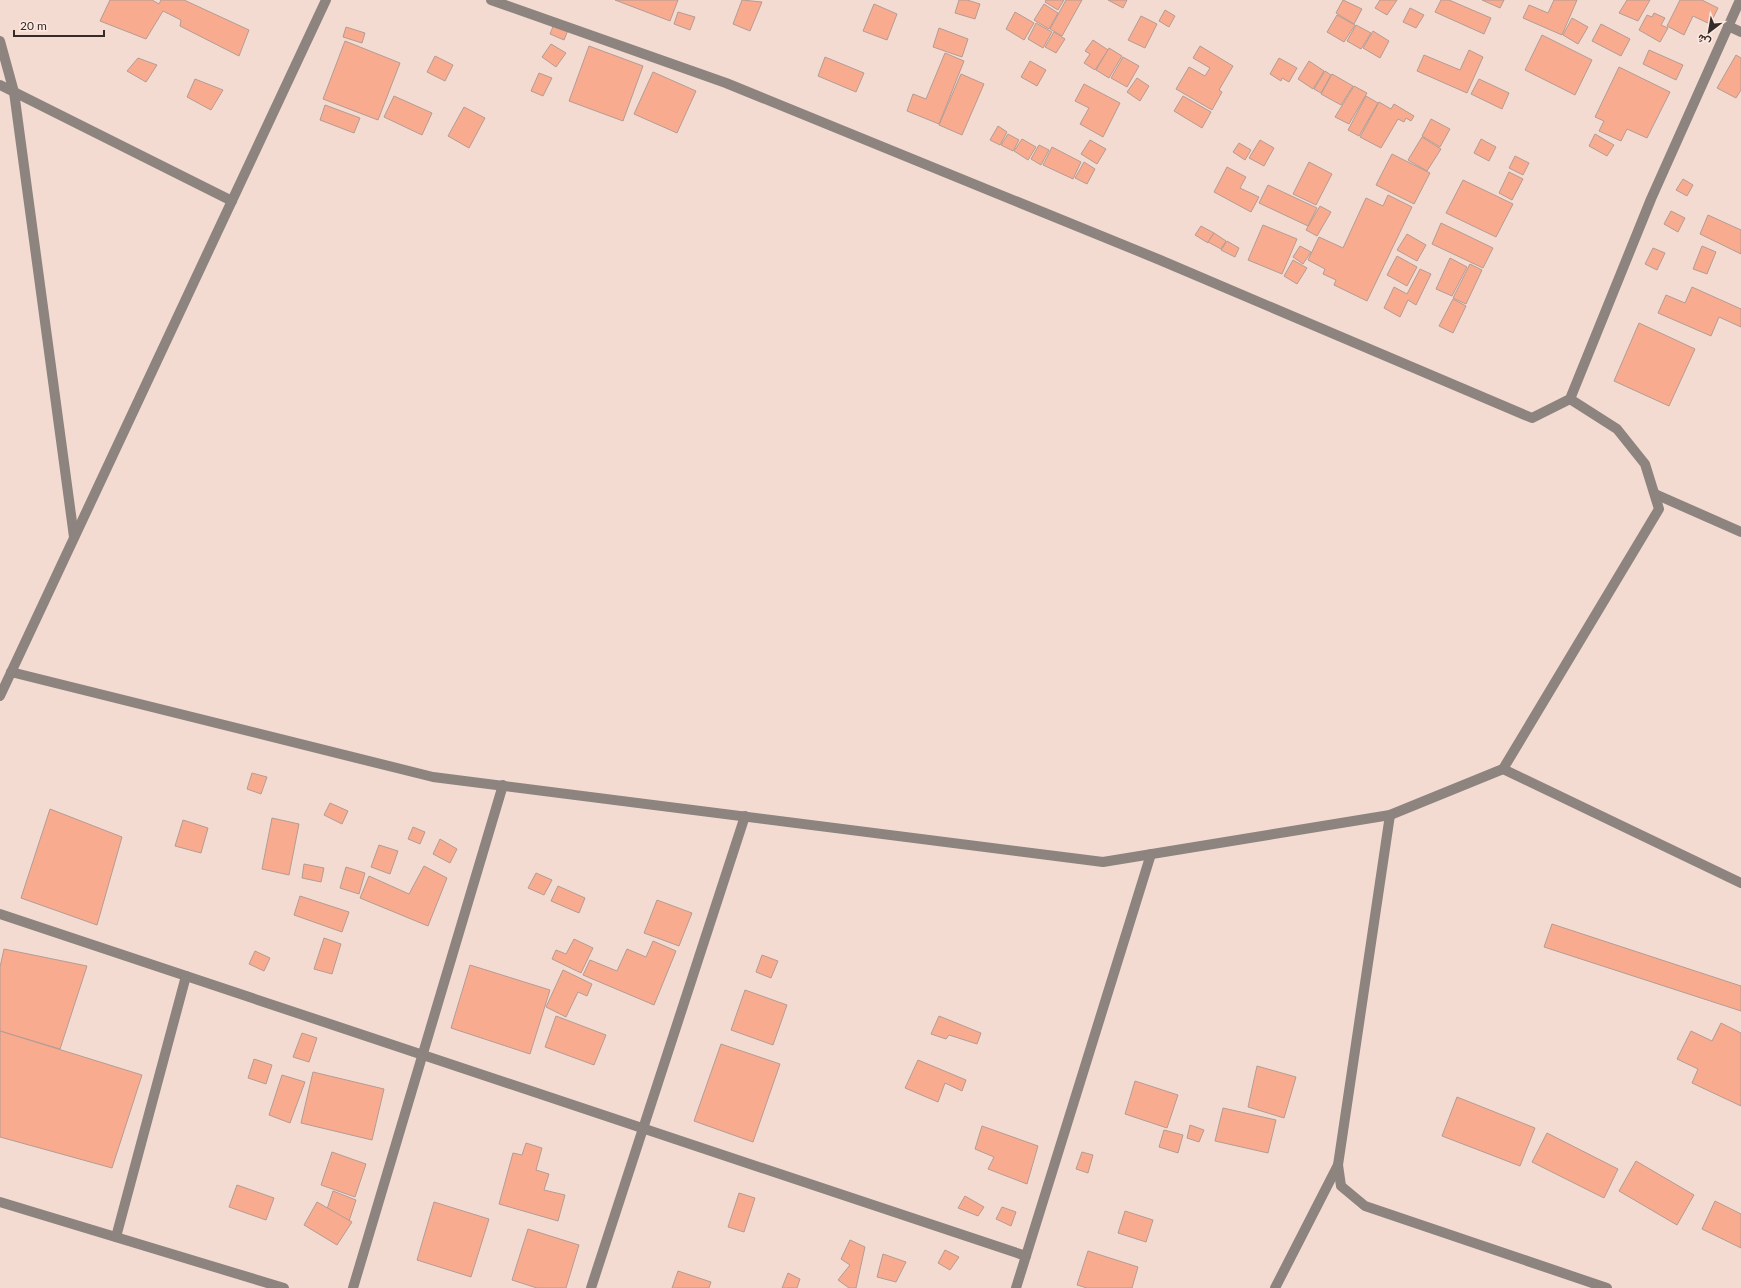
<svg xmlns="http://www.w3.org/2000/svg" width="1741" height="1288" viewBox="0 0 1741 1288" font-family="Lato,Vazirmatn,sans-serif">
<style>
.building{fill:#f8ab8e;stroke:#b49c94}
.lines{fill:none;stroke-linecap:round;stroke-linejoin:round}
.minor{stroke:#8d837f;stroke-width:10}
</style>
<rect width="100%" height="100%" fill="#f4dbd2"/>
<g class="building">
<polygon points="110,0 152,0 159,4 161,0 184,0 249,30 239,56 180,26 181,20 163,11 146,39 100,21"/>
<polygon points="615,0 678,0 670,21"/>
<polygon points="742,0 762,2 750,31 733,24"/>
<polygon points="959,0 967,0 980,4 975,19 955,13"/>
<polygon points="1046,0 1064,0 1058,10 1045,2"/>
<polygon points="1066,0 1082,0 1062,36 1050,29"/>
<polygon points="1108,0 1127,0 1123,8"/>
<polygon points="1343,0 1362,9 1354,24 1336,13"/>
<polygon points="1380,0 1397,0 1387,15 1375,8"/>
<polygon points="1441,0 1449,0 1491,18 1484,34 1435,12"/>
<polygon points="1482,0 1504,0 1500,8"/>
<polygon points="1554,0 1577,0 1562,35 1523,18 1529,5 1548,13"/>
<polygon points="1627,0 1650,0 1638,21 1619,13"/>
<polygon points="1680,0 1702,0 1718,8 1710,24 1693,16 1684,35 1667,26"/>
<polygon points="874,4 897,14 887,40 863,31"/>
<polygon points="1044,4 1058,13 1049,29 1034,20"/>
<polygon points="1410,8 1424,15 1416,28 1403,22"/>
<polygon points="1165,10 1175,16 1169,27 1159,21"/>
<polygon points="678,12 695,17 690,30 674,24"/>
<polygon points="1015,12 1034,23 1024,40 1006,29"/>
<polygon points="1654,13 1665,18 1661,25 1668,28 1660,42 1639,30 1647,15 1652,17"/>
<polygon points="1337,15 1355,25 1344,42 1327,32"/>
<polygon points="1141,16 1157,24 1145,48 1128,40"/>
<polygon points="1572,18 1588,27 1578,44 1563,35"/>
<polygon points="1036,23 1052,32 1043,48 1028,39"/>
<polygon points="554,24 568,30 564,40 550,34"/>
<polygon points="1601,24 1630,39 1621,56 1592,41"/>
<polygon points="1356,25 1371,33 1361,49 1347,41"/>
<polygon points="346,27 365,33 362,43 343,37"/>
<polygon points="939,28 968,39 962,57 933,47"/>
<polygon points="1373,31 1389,41 1380,58 1363,48"/>
<polygon points="1054,32 1065,39 1056,53 1045,47"/>
<polygon points="1542,35 1592,60 1575,95 1525,70"/>
<polygon points="1093,40 1108,50 1095,70 1084,63 1090,54 1085,51"/>
<polygon points="345,41 400,63 378,120 323,99"/>
<polygon points="551,44 566,53 556,67 542,57"/>
<polygon points="589,46 643,66 623,121 569,101"/>
<polygon points="1200,46 1233,66 1219,90 1222,92 1212,110 1176,89 1189,67 1205,76 1210,68 1193,58"/>
<polygon points="1109,48 1122,56 1109,78 1096,70"/>
<polygon points="1469,50 1483,57 1467,93 1417,71 1424,55 1460,70"/>
<polygon points="1649,50 1683,65 1676,80 1643,64"/>
<polygon points="945,53 964,61 939,124 907,111 913,94 926,99"/>
<polygon points="1736,55 1741,58 1741,90 1736,98 1717,88"/>
<polygon points="435,56 453,65 445,81 427,72"/>
<polygon points="825,57 864,73 856,92 818,76"/>
<polygon points="1123,57 1139,66 1127,87 1111,78"/>
<polygon points="138,58 157,65 146,82 127,71"/>
<polygon points="1279,58 1297,68 1289,82 1282,78 1281,81 1270,74"/>
<polygon points="1030,61 1046,70 1037,86 1021,77"/>
<polygon points="1309,61 1324,71 1313,89 1298,79"/>
<polygon points="1619,67 1670,92 1647,138 1627,129 1621,141 1599,131 1604,121 1595,117"/>
<polygon points="1325,71 1331,75 1321,93 1314,89"/>
<polygon points="653,72 696,91 677,133 634,114"/>
<polygon points="539,73 552,78 543,96 531,91"/>
<polygon points="961,74 984,84 962,135 939,125"/>
<polygon points="1332,74 1353,86 1341,105 1321,94"/>
<polygon points="1137,78 1149,86 1140,101 1127,92"/>
<polygon points="195,79 223,90 211,110 187,97"/>
<polygon points="1479,79 1509,93 1502,109 1471,94"/>
<polygon points="1084,84 1120,103 1103,137 1080,124 1089,108 1075,101"/>
<polygon points="1354,86 1367,93 1349,124 1335,117"/>
<polygon points="394,96 432,113 422,135 384,117"/>
<polygon points="1183,96 1211,112 1202,128 1174,111"/>
<polygon points="1366,96 1378,103 1359,136 1348,130"/>
<polygon points="1379,102 1391,109 1394,104 1414,116 1411,121 1406,118 1404,122 1398,119 1381,148 1360,137"/>
<polygon points="325,105 360,118 354,133 320,120"/>
<polygon points="464,107 485,118 469,148 448,136"/>
<polygon points="1431,119 1450,129 1440,147 1422,136"/>
<polygon points="998,126 1007,132 1000,145 990,140"/>
<polygon points="1008,134 1019,140 1013,151 1001,145"/>
<polygon points="1595,134 1614,145 1607,156 1589,146"/>
<polygon points="1422,137 1441,149 1427,171 1408,160"/>
<polygon points="1022,139 1036,147 1028,160 1014,151"/>
<polygon points="1481,139 1496,147 1489,161 1474,153"/>
<polygon points="1090,140 1106,149 1097,164 1081,154"/>
<polygon points="1260,140 1274,148 1264,166 1249,158"/>
<polygon points="1239,143 1251,150 1245,160 1233,152"/>
<polygon points="1039,145 1049,150 1041,165 1031,159"/>
<polygon points="1052,147 1081,162 1073,179 1043,165"/>
<polygon points="1392,154 1430,173 1414,204 1376,185"/>
<polygon points="1515,156 1529,163 1523,175 1509,168"/>
<polygon points="1084,162 1095,169 1087,184 1075,178"/>
<polygon points="1309,162 1332,174 1316,205 1293,194"/>
<polygon points="1227,167 1246,177 1240,188 1259,197 1251,212 1214,192"/>
<polygon points="1509,172 1523,179 1512,200 1499,193"/>
<polygon points="1683,179 1693,185 1687,196 1676,190"/>
<polygon points="1463,180 1513,204 1496,237 1446,213"/>
<polygon points="1268,185 1317,208 1308,226 1259,203"/>
<polygon points="1388,195 1412,207 1367,301 1334,285 1336,280 1323,274 1325,269 1308,260 1319,237 1343,248 1366,198 1383,206"/>
<polygon points="1320,206 1331,212 1317,236 1306,230"/>
<polygon points="1671,211 1685,218 1678,232 1664,224"/>
<polygon points="1708,215 1741,230 1741,254 1700,234"/>
<polygon points="1441,223 1493,248 1483,268 1432,244"/>
<polygon points="1263,225 1297,239 1282,274 1248,260"/>
<polygon points="1201,226 1214,233 1208,243 1195,235"/>
<polygon points="1214,233 1226,241 1221,249 1208,242"/>
<polygon points="1407,234 1426,245 1417,261 1397,250"/>
<polygon points="1227,241 1239,248 1235,257 1221,250"/>
<polygon points="1300,246 1311,252 1303,264 1293,257"/>
<polygon points="1702,246 1716,252 1707,274 1693,269"/>
<polygon points="1653,248 1665,253 1657,270 1645,264"/>
<polygon points="1397,256 1417,267 1407,286 1387,275"/>
<polygon points="1450,258 1467,267 1452,296 1436,289"/>
<polygon points="1293,260 1307,268 1297,284 1284,276"/>
<polygon points="1470,264 1482,270 1466,304 1453,298"/>
<polygon points="1420,269 1431,274 1416,305 1408,300 1400,317 1384,308 1394,287 1407,294"/>
<polygon points="1692,287 1741,309 1741,327 1719,317 1711,336 1658,313 1666,295 1685,303"/>
<polygon points="1453,299 1466,306 1453,333 1439,326"/>
<polygon points="1639,323 1695,349 1669,406 1614,381"/>
<polygon points="252,773 267,777 261,794 247,789"/>
<polygon points="330,803 348,811 342,824 324,815"/>
<polygon points="50,809 122,837 97,925 21,898"/>
<polygon points="272,818 299,824 289,875 262,869"/>
<polygon points="183,820 208,828 201,853 175,846"/>
<polygon points="413,827 425,832 420,844 408,839"/>
<polygon points="440,839 457,849 450,863 433,854"/>
<polygon points="379,845 398,851 390,874 371,867"/>
<polygon points="304,864 324,868 321,882 302,878"/>
<polygon points="424,866 447,878 428,926 360,898 369,876 409,894"/>
<polygon points="346,867 365,873 359,894 340,888"/>
<polygon points="536,873 552,880 544,895 528,888"/>
<polygon points="558,886 585,898 579,913 551,901"/>
<polygon points="300,896 349,912 342,932 294,915"/>
<polygon points="657,900 692,913 679,946 644,933"/>
<polygon points="1552,924 1741,986 1741,1011 1544,947"/>
<polygon points="324,938 341,944 332,974 314,969"/>
<polygon points="574,939 593,948 581,973 552,959 556,950 566,954"/>
<polygon points="653,941 676,951 654,1005 583,975 590,960 617,971 627,949 646,957"/>
<polygon points="4,949 87,966 60,1049 0,1031 0,967"/>
<polygon points="255,951 270,958 264,971 249,964"/>
<polygon points="762,955 778,961 771,978 756,972"/>
<polygon points="470,965 550,990 530,1054 451,1028"/>
<polygon points="563,970 592,984 587,996 578,992 566,1017 546,1007"/>
<polygon points="745,990 787,1005 773,1045 731,1030"/>
<polygon points="556,1016 606,1035 594,1065 545,1047"/>
<polygon points="939,1016 981,1033 977,1044 949,1035 946,1039 931,1034"/>
<polygon points="1721,1023 1741,1033 1741,1106 1692,1083 1698,1069 1677,1059 1691,1031 1712,1041"/>
<polygon points="0,1031 142,1075 112,1168 0,1137"/>
<polygon points="302,1033 317,1038 309,1062 293,1057"/>
<polygon points="721,1044 780,1064 753,1142 694,1121"/>
<polygon points="254,1059 272,1065 266,1084 248,1078"/>
<polygon points="918,1060 966,1080 962,1091 945,1083 938,1102 905,1088"/>
<polygon points="1257,1066 1296,1077 1284,1118 1248,1107"/>
<polygon points="313,1072 384,1089 372,1140 301,1123"/>
<polygon points="282,1075 305,1082 290,1123 269,1115"/>
<polygon points="1135,1081 1178,1095 1167,1128 1125,1114"/>
<polygon points="1457,1097 1535,1128 1520,1166 1442,1136"/>
<polygon points="1223,1108 1276,1120 1268,1153 1215,1141"/>
<polygon points="1190,1125 1204,1130 1199,1142 1187,1138"/>
<polygon points="982,1126 1038,1146 1027,1184 988,1169 994,1157 975,1149"/>
<polygon points="1164,1130 1183,1135 1178,1153 1159,1147"/>
<polygon points="1547,1133 1618,1169 1604,1198 1532,1162"/>
<polygon points="526,1143 542,1148 536,1170 549,1174 544,1190 565,1195 558,1221 499,1204 513,1153 522,1155"/>
<polygon points="332,1152 366,1164 355,1197 321,1185"/>
<polygon points="1082,1152 1093,1155 1088,1173 1076,1169"/>
<polygon points="1636,1161 1694,1195 1677,1225 1619,1191"/>
<polygon points="237,1185 274,1198 266,1220 229,1207"/>
<polygon points="333,1191 356,1200 349,1221 326,1212"/>
<polygon points="739,1193 755,1198 744,1232 728,1227"/>
<polygon points="965,1196 984,1207 978,1216 958,1208"/>
<polygon points="1715,1201 1741,1214 1741,1248 1702,1229"/>
<polygon points="317,1202 352,1222 337,1245 304,1225"/>
<polygon points="434,1202 489,1219 471,1277 417,1260"/>
<polygon points="1002,1207 1016,1212 1011,1226 996,1219"/>
<polygon points="1125,1211 1153,1220 1146,1242 1118,1233"/>
<polygon points="528,1229 579,1245 566,1288 537,1288 512,1280"/>
<polygon points="850,1240 865,1247 856,1288 849,1288 838,1280 850,1265 841,1259"/>
<polygon points="945,1250 959,1257 950,1270 938,1263"/>
<polygon points="1088,1251 1138,1267 1132,1288 1087,1288 1077,1285"/>
<polygon points="883,1254 906,1262 896,1282 877,1277"/>
<polygon points="678,1271 711,1282 709,1288 672,1288"/>
<polygon points="788,1273 800,1279 797,1288 782,1288"/>
</g>
<g class="lines">
<g class="minor">
<polyline points="491,0 726,83 1160,260 1532,418 1570,399"/>
<polyline points="1728,26 1741,32"/>
<polyline points="0,41 14,92 74,537"/>
<polyline points="0,85 232,201"/>
<polyline points="1655,494 1741,532"/>
<polyline points="11,672 433,777 1103,862 1390,815 1503,769 1741,883"/>
<polyline points="0,696 326,0"/>
<polyline points="1503,769 1659,509 1645,464 1617,429 1570,399 1651,199 1740,0"/>
<polyline points="1390,815 1338,1165 1341,1186 1365,1206 1607,1288"/>
<polyline points="0,914 1026,1256"/>
<polyline points="0,1202 284,1288"/>
<polyline points="116,1237 186,976"/>
<polyline points="353,1288 503,785"/>
<polyline points="591,1288 745,816"/>
<polyline points="1016,1288 1151,854"/>
<polyline points="1275,1288 1338,1165"/>
</g>
</g>
<g transform="translate(1709 32) rotate(211)" stroke="#fee9e2" stroke-width="3" paint-order="stroke">
<path d="M0-3L7 15L0 10L-7 15Z" fill="#352b28"/>
<text y="-6" font-size="11" font-weight="bold" text-anchor="middle" fill="#352b28">ش</text>
</g>
<path d="M14 30v6h90v-6" fill="none" stroke="#352b28" stroke-width="2"/>
<text x="20" y="30" font-size="12" fill="#352b28" stroke="#fee9e2" stroke-width="3" paint-order="stroke">20 m</text>
</svg>
